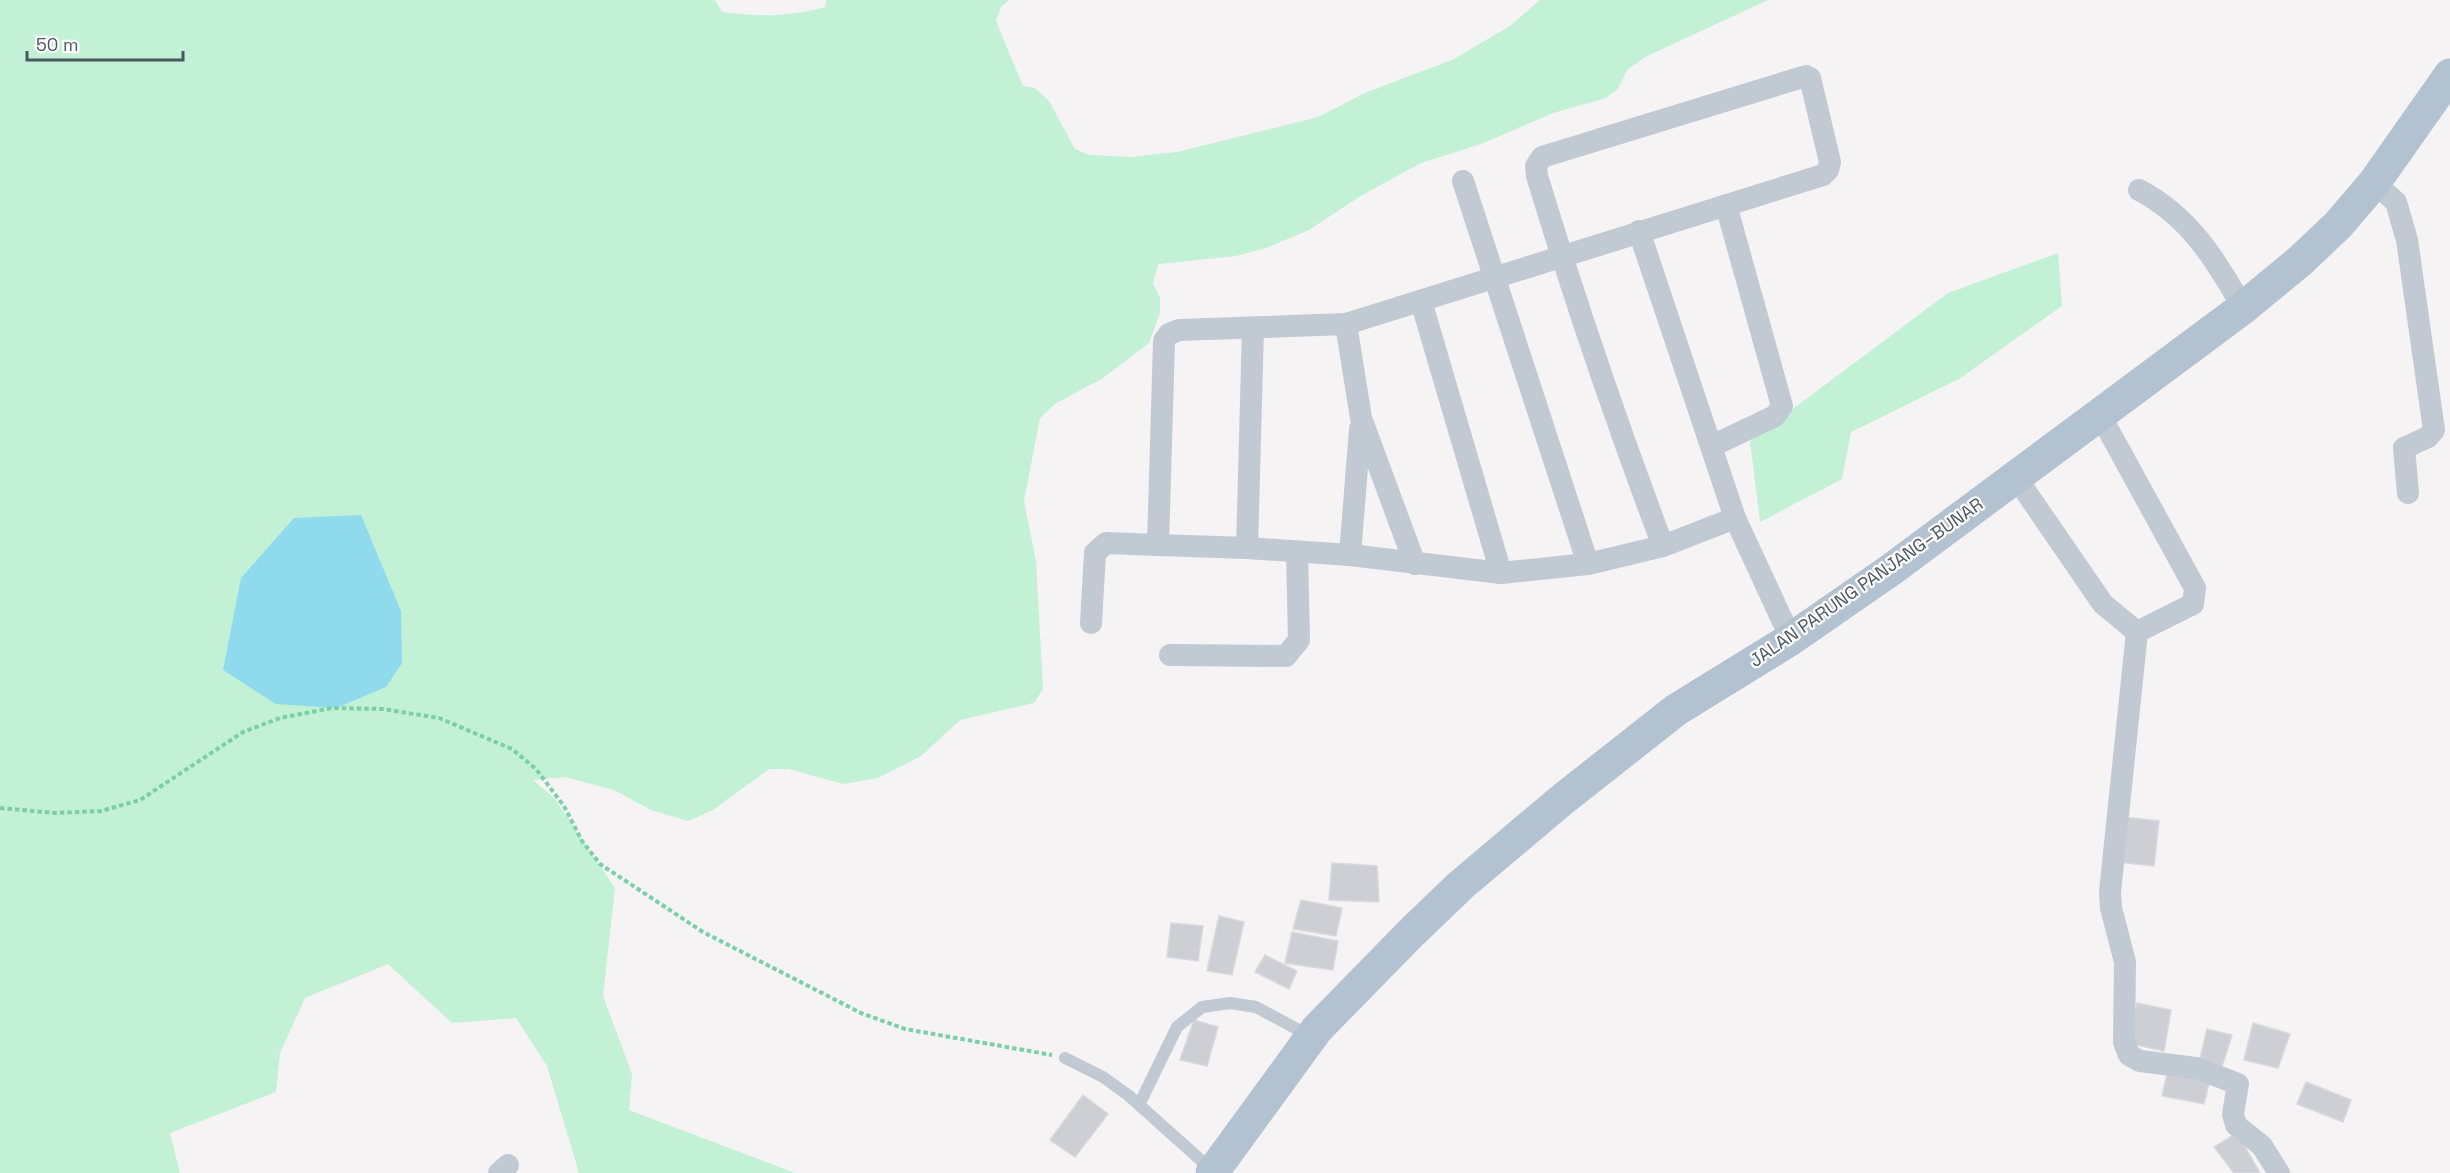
<svg xmlns="http://www.w3.org/2000/svg" width="2450" height="1173" viewBox="0 0 2450 1173" font-family="'Space Grotesk',sans-serif">
<style>
.green{fill:#c3f1d5}
.water{fill:#90daee}
.building{fill:#cdcfd5;stroke:#d7d9de;stroke-width:1.5}
.lines{fill:none;stroke-linecap:round;stroke-linejoin:round}
.path{stroke:#7ad0a6;stroke-width:4;stroke-dasharray:4.5 3;stroke-linecap:butt}
.service{stroke:#c1cad2;stroke-width:12}
.minor{stroke:#c1cad2;stroke-width:22}
.primary{stroke:#b3c2d1;stroke-width:33}
.labels{text-anchor:middle;dominant-baseline:central;stroke-width:4.5;stroke-linejoin:round;paint-order:stroke}
.street-label{font-size:18px;fill:#4a5661;stroke:#fff}
</style>
<rect width="100%" height="100%" fill="#f5f3f3"/>
<g class="green">
<path d="M0,0H715L722,12C759,17 789,17 825,7L826,0H1009L1001,7L996,21L1023,86L1035,88L1049,101L1075,149L1089,155L1131,157L1177,152L1318,117L1367,92L1452,60L1510,26L1540,0H1768L1645,57L1627,70L1618,89L1606,98L1553,113L1481,144L1421,163L1359,197L1309,230L1266,248L1236,256L1158,264L1153,284L1160,297V313L1149,343L1103,378L1055,404L1040,418L1024,501L1036,561L1043,689L1034,703L960,720L921,756L878,778L843,784L789,769H769L713,810L688,821L651,810L614,790L565,777L533,780L554,798L615,888L603,996L632,1074L629,1110L795,1173H579L547,1066L516,1018L452,1023L388,964L305,998L280,1053L276,1092L170,1133L180,1173H0Z"/>
<polygon points="2058,253 2062,306 1959,379 1851,432 1842,479 1760,522 1750,441 1948,293"/>
</g>
<polygon class="water" points="361,515 401,611 402,663 386,687 336,708 276,704 223,670 241,578 294,518"/>
<g class="building">
<polygon points="2123,817 2159,821 2154,866 2118,862"/>
<polygon points="1332,863 1377,866 1379,902 1329,900"/>
<polygon points="1301,900 1342,908 1336,936 1293,929"/>
<polygon points="1219,916 1244,922 1232,975 1207,971"/>
<polygon points="1171,923 1203,926 1198,961 1167,957"/>
<polygon points="1292,932 1338,941 1333,970 1285,963"/>
<polygon points="1265,955 1297,971 1289,989 1255,972"/>
<polygon points="2137,1003 2171,1010 2164,1051 2128,1043"/>
<polygon points="1194,1020 1218,1027 1207,1066 1180,1060"/>
<polygon points="2253,1023 2290,1034 2278,1068 2244,1060"/>
<polygon points="2207,1029 2232,1035 2222,1067 2199,1063"/>
<polygon points="2168,1070 2210,1079 2204,1104 2162,1096"/>
<polygon points="2306,1082 2351,1100 2343,1122 2297,1104"/>
<polygon points="1083,1095 1108,1114 1075,1157 1050,1140"/>
<polygon points="2237,1133 2260,1173 2234,1173 2214,1147"/>
</g>
<g class="lines">
<polyline class="path" points="0,808 55,813 101,811 140,800 243,732 280,718 332,708 383,709 439,718 512,749 536,769 564,806 582,841 600,864 703,932 861,1013 905,1029 1052,1055"/>
<g class="service">
<polyline points="1065,1058 1103,1077 1128,1095 1213,1171"/>
<polyline points="1139,1105 1177,1027 1202,1007 1230,1003 1256,1007 1310,1036"/>
</g>
<g class="minor">
<polyline points="1463,181 1588,564"/>
<polyline points="2374,183 2396,202 2407,240 2434,430 2428,437 2404,448 2408,493"/>
<path d="M2139,190C2189,216 2216,260 2243,308"/>
<polyline points="1639,231 1735,518 1791,639"/>
<polyline points="1421,301 1501,573"/>
<polyline points="1346,324 1361,418 1415,564"/>
<polyline points="2099,413 2195,588 2193,604 2137,632"/>
<polyline points="1712,446 1775,416 1782,406 1726,205"/>
<polyline points="2015,476 2103,604 2137,632"/>
<path d="M1663,546C1617,424 1575,301 1537,176L1536,166L1542,157L1806,76L1810,78L1830,162L1828,170L1823,175L1346,324L1179,330L1169,334L1164,341L1158,545L1247,548L1350,555L1501,573L1588,564L1663,546L1735,518"/>
<polyline points="1247,548 1253,328"/>
<polyline points="1350,555 1360,429"/>
<polyline points="1091,623 1095,553 1106,543 1158,545"/>
<polyline points="2137,632 2110,892 2111,908 2125,962 2124,1042 2129,1055 2140,1061 2196,1068 2238,1084 2233,1114 2236,1125 2262,1146 2279,1173"/>
<polyline points="1170,655 1286,656 1299,640 1297,552"/>
<polyline points="499,1173 508,1165"/>
</g>
<polyline class="primary" points="1212,1173 1317,1029 1411,933 1461,885 1563,799 1676,710 1791,639 1892,569 2243,308 2300,261 2338,225 2374,183 2450,75"/>
</g>
<g class="labels">
<g class="street-label">
<text transform="translate(1866 582) rotate(-35)">JALAN PARUNG PANJANG–BUNAR</text>
</g>
</g>
<path d="M27 51v9h156v-9" fill="none" stroke="#4a5661" stroke-width="3"/>
<text x="36" y="51" font-size="18" fill="#4a5661" stroke="#ffffff" stroke-width="4.5" paint-order="stroke">50 m</text>
</svg>
